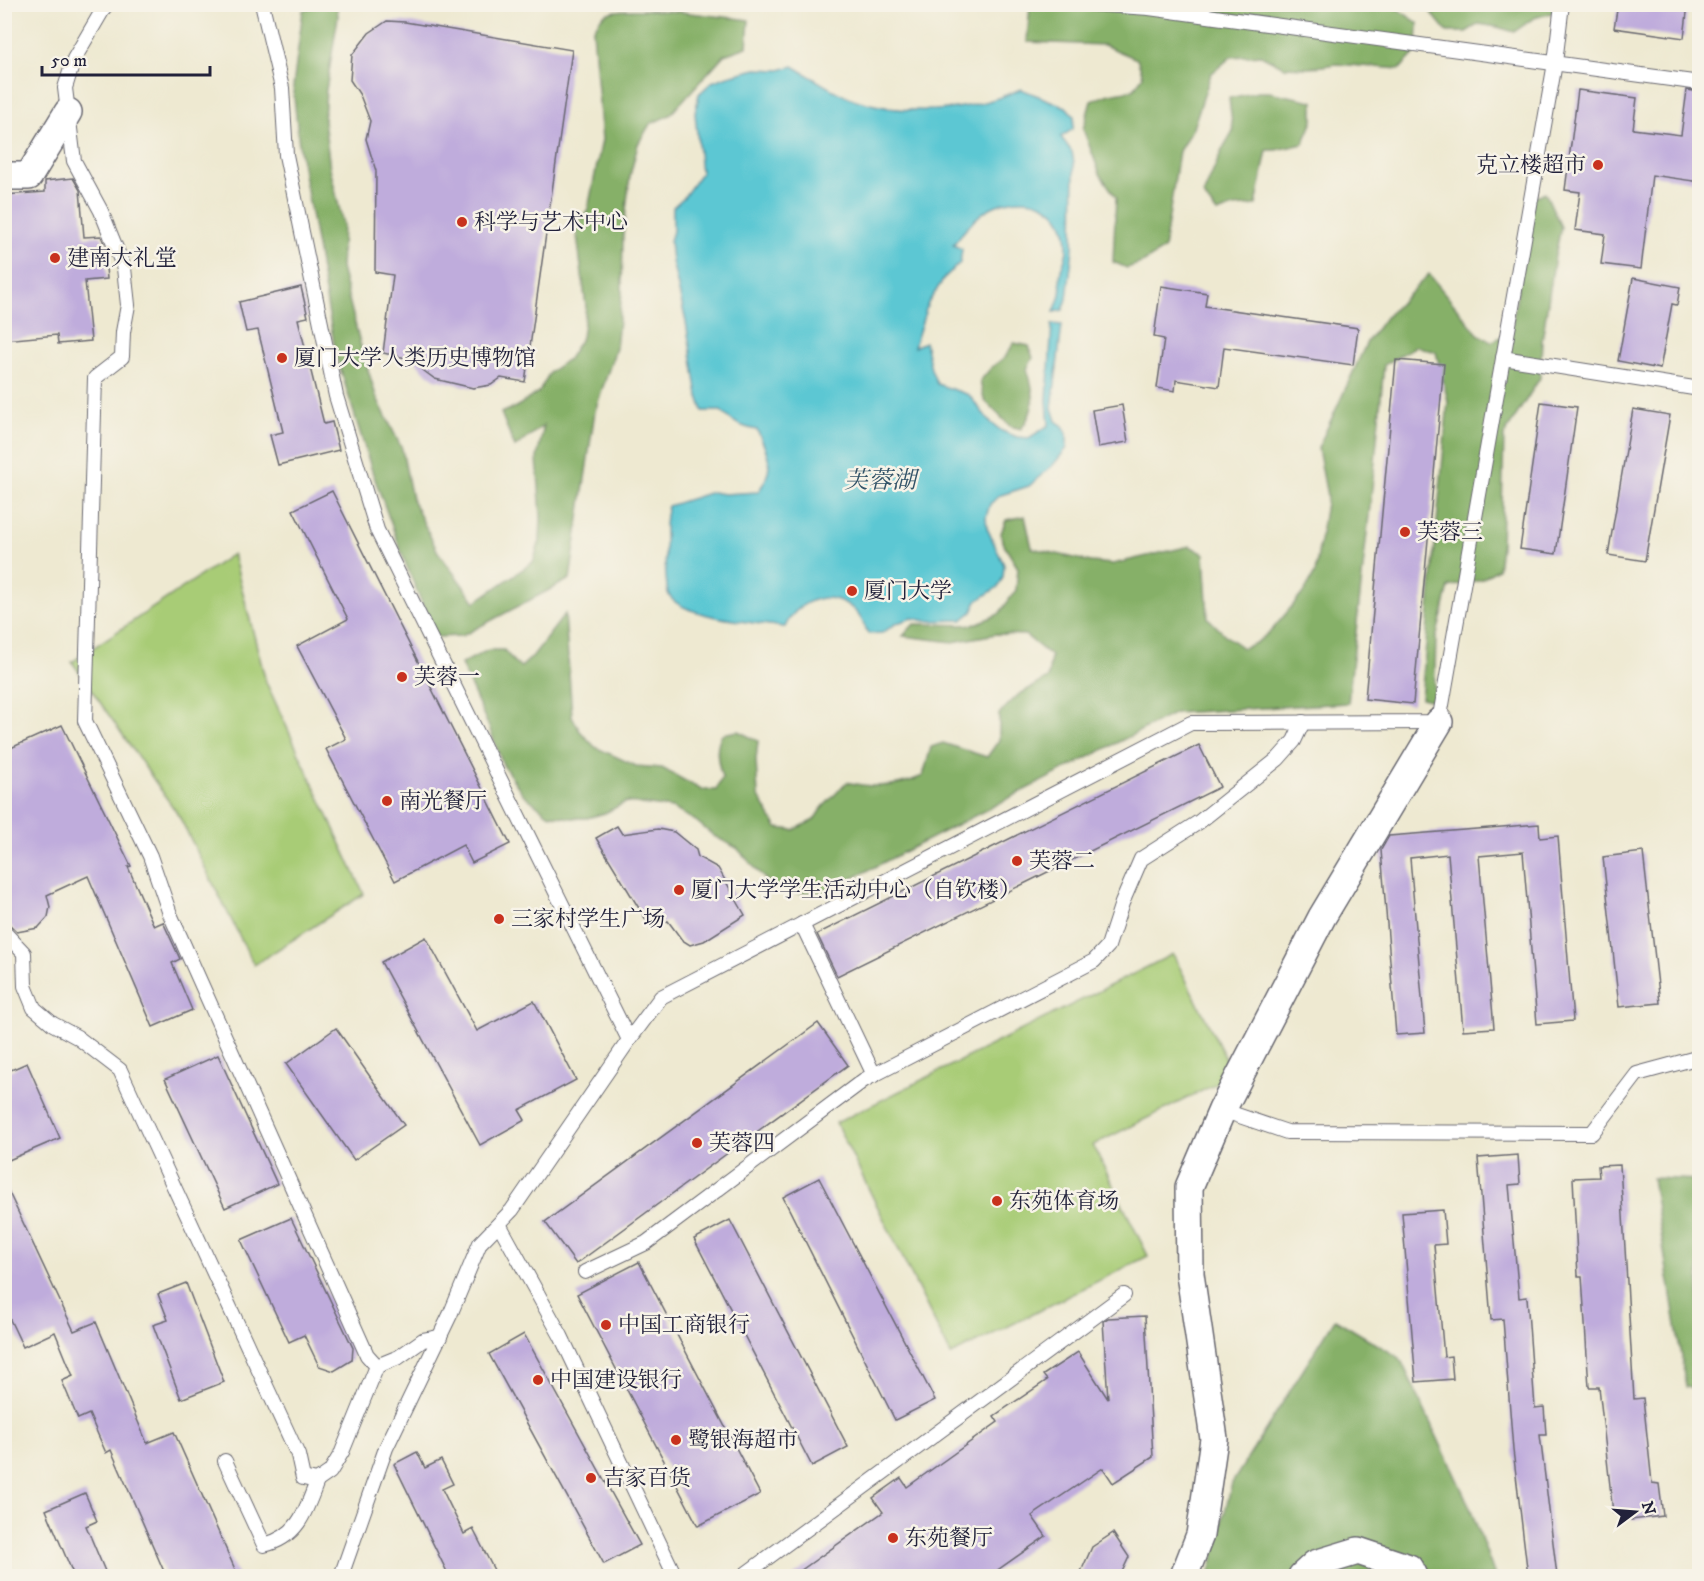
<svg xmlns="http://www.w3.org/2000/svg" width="1704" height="1581" viewBox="0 0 1704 1581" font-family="'IM FELL DW Pica','Noto Serif SC',serif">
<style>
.green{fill:#a8cc76;stroke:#657758;stroke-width:1.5}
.forest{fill:#86b067;stroke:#546951;stroke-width:1.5}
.water{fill:#5bc7d3;stroke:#3e7487;stroke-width:1.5}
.building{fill:#bfacdc}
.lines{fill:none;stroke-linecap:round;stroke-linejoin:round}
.lane-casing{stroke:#696870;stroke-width:16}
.street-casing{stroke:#696870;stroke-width:30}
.lane{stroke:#fff;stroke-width:14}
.street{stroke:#fff;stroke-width:27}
.poi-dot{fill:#c8321e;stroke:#f7f3e8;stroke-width:2}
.labels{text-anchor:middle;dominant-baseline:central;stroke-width:5;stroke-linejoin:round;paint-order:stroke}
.poi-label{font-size:22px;fill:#22223b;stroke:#f7f3e8;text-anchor:start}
.water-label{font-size:24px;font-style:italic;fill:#335469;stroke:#f7f3e8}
</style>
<rect width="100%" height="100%" fill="#f7f3e8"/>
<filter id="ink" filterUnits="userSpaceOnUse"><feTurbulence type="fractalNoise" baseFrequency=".0167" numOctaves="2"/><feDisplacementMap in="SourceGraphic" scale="12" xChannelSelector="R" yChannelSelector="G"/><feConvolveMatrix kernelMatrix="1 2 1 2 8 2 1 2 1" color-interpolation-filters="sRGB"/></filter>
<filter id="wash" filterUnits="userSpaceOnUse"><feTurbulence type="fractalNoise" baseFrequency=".008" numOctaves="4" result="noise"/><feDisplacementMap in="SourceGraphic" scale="24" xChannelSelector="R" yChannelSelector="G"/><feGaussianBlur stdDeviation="1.35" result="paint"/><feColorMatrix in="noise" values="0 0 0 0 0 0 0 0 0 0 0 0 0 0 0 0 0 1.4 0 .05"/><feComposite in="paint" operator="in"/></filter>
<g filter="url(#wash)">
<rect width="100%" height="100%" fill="#eee9d1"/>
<g class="green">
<polygon points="233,554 266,682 364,894 254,965 179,816 72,662"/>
<polygon points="1173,954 1234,1075 1093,1145 1148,1256 951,1355 836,1123"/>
</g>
<g class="forest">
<polygon points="1030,4 1390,4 1418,23 1417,51 1400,69 1336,64 1309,68 1284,67 1261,55 1231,57 1211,74 1193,128 1179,151 1164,249 1144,262 1127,268 1113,262 1116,197 1100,174 1083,129 1091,101 1109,94 1133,90 1143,76 1137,59 1104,45 1027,42"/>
<path d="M318,5L337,6L338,17L326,90L324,120L330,168L343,224L341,268L360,343L376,396L402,449L412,499L438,552L475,602L533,562L540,541L541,517L537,458L544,425L515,447L501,413L516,407L539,392L550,372L568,359L582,337L586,307L576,227L588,209L602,140L593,30C596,26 600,18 604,15C624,2 723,17 749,20L747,47L724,55L670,115L650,124L638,144L630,176L623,235L622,292L616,348L595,411L570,579L462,636L436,637L405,562L372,471L336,355L299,145L293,87L303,10Z"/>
<polygon points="1428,5 1565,5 1563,10 1534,18 1514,32 1497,27 1479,24 1466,32 1447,32 1429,10"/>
<polygon points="1258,92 1269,92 1313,101 1313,121 1303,144 1276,150 1267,150 1256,205 1234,207 1217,213 1203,195 1223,148 1233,131 1229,98"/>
<path d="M1545,192L1561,227L1555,256L1542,341L1540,378L1504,435L1501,547L1498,569L1482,579L1449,587L1436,638L1434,701L1421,698L1448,401L1436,352L1416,346L1384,365L1375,461L1348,703L1175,713L826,892L797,893L779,890L764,878L737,848L714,836L696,821L672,808L626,802L605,813L587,818H570L548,814L523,794L503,765L491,732L461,664L488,650H504L514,662L521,667L532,657L565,614L572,716L580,731L595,747L636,766L662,768L702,790H716L722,778C718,762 714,749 722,734L738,731L758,741L756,760L758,795L777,828L794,830L814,820L821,809L847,782C873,789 898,787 923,776L931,747L943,743L987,757L999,740V714L1018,695L1048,678L1051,656L1025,635L996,634L953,642L903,636L914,624L973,625L999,614L1016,590L1018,568L1002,542L1001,533L1006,520L1025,516L1032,548L1091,562L1113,564L1190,546L1204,554L1208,618L1226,636L1243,648L1256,643L1272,630L1304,592L1315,573L1327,496L1318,448L1367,342L1384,319L1429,274L1478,334L1491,342L1511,332L1533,198Z"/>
<path d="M1014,343L1029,346L1033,358L1027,369C1035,393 1037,408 1021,429L1010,426L984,400L980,381L991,368L1006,356Z"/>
<polygon points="1652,1178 1699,1180 1699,1390 1686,1387"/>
<polygon points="1335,1319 1400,1358 1470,1507 1495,1576 1209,1576 1232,1483"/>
</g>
<path class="water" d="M793,66C810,76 827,88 845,96C902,118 965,114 1021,89L1066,107L1074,116L1073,129L1061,137L1072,152L1074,163L1073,248L1067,299L1063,310L1054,312C1056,306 1059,300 1060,294C1062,287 1059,279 1061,271C1062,263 1067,257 1067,249C1068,207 1033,191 997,205C978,212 965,230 953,245L962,249L960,263L945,277L928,303L914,347L925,342L931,369L937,384L969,395L990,422L1002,431L1017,437L1029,438L1049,425L1047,400L1052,324L1062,325L1052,408L1056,421L1063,426L1067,434V448L1053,465L1029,486L1001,495L990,504L986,517L987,528L1004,565L1003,577L998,587L977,601L972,612L962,620L926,621L912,618L897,623L882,633L868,634C865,626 862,618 856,612C833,587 798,598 785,627C761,623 677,618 668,593C666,584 665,560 665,551C666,534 663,522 668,506L712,492L724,494L758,492C776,468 769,455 757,430C741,427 732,422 721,411H703L698,396L686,322L672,261L670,241L673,231V207L684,197L701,173L695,113L699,94L712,82L728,76L756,69L780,70Z"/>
<g id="blocks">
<g class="building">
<polygon points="1618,4 1688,4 1684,38 1614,28"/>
<polygon points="387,21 405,22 572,50 525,382 501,378 491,385 473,388 435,379 424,371 415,360 383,353 393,275 375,272 376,171 366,139 370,121 360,95 350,80 352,55 369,33"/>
<polygon points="1578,90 1637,98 1633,129 1681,135 1687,90 1700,92 1700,182 1652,175 1641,269 1601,264 1605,234 1575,230 1580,192 1565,190"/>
<polygon points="73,178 80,190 84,237 101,236 104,243 107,279 85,281 91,341 58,344 57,335 4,340 4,195 45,192 45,181"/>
<polygon points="1633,278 1680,287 1677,305 1672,304 1660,369 1618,361"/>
<polygon points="1161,286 1207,293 1205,306 1358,328 1353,365 1224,347 1219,387 1176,380 1175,391 1157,388 1164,339 1154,337"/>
<polygon points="301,287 308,317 298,319 324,424 332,422 339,450 278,465 270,435 283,432 258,330 246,332 239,302"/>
<polygon points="1396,360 1444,364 1413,704 1365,699"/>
<polygon points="1541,402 1577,407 1556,554 1520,549"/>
<polygon points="1122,405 1128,442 1098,447 1092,410"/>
<polygon points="1633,409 1670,415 1645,561 1608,555"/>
<polygon points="332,491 510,844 472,863 463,845 395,881 326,749 346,739 297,646 348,619 293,510"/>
<polygon points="62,725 131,866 128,867 154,926 163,922 180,959 172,963 192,1010 153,1027 88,876 47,895 50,907 48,917 38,928 17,932 10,925 4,923 4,751"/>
<polygon points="1199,745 1220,787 837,976 817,934"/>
<polygon points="1539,824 1540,838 1558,836 1573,1021 1537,1024 1523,852 1479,856 1494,1028 1463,1030 1448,854 1410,858 1425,1033 1396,1035 1381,850 1389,836"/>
<polygon points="617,826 622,834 658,829 674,832 696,850 698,857 718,868 745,915 704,941 690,945 682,940 668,921 658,925 648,923 596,838"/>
<polygon points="1643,852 1660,1003 1619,1007 1603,857"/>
<polygon points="426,937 477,1031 534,1001 576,1080 519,1110 525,1120 480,1145 381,962"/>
<polygon points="818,1023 848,1065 576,1264 545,1222"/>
<polygon points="336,1028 404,1125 354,1160 286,1064"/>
<polygon points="218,1055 277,1184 225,1208 165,1079"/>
<polygon points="27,1063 60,1138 4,1162 4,1073"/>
<polygon points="1518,1155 1520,1184 1509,1185 1519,1298 1527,1297 1535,1408 1544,1407 1546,1435 1540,1435 1557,1576 1528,1576 1513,1450 1503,1319 1491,1320 1478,1158"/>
<polygon points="1620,1165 1634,1399 1643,1398 1652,1483 1659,1484 1663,1516 1631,1520 1630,1512 1613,1513 1599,1387 1589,1387 1582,1276 1578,1276 1573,1178 1599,1177 1598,1166"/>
<polygon points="819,1178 935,1400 895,1420 783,1197"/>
<polygon points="4,1182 74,1331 96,1322 147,1443 174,1432 238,1576 166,1576 111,1450 106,1453 89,1414 78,1419 62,1381 73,1376 55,1332 23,1347 4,1307"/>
<polygon points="1443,1210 1446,1244 1434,1245 1444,1357 1451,1356 1453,1379 1416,1382 1402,1213"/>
<polygon points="291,1218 353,1348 352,1360 334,1371 319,1366 304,1335 289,1342 241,1240"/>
<polygon points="730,1220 848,1447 812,1466 694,1239"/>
<polygon points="639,1262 760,1494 698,1526 577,1294"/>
<polygon points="186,1283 224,1382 181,1399 153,1325 168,1320 158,1294"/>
<polygon points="1145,1316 1153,1457 1113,1483 1103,1468 1032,1516 1046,1536 989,1576 793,1576 883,1512 873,1498 901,1478 907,1487 998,1422 994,1416 1047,1380 1043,1375 1078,1352 1108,1399 1103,1321 1108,1318"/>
<polygon points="524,1334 640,1545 604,1564 489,1354"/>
<polygon points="417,1452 425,1468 441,1460 453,1484 442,1489 464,1534 473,1529 497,1576 449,1576 394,1464"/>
<polygon points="85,1493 97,1521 86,1526 107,1576 74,1576 46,1510"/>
<polygon points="1113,1533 1129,1557 1120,1576 1079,1576 1092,1547"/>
</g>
</g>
</g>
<g filter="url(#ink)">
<use href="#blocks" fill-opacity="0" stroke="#696870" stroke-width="1.5"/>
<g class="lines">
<g class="lane-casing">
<g id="lane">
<polyline points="108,4 105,6 74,59 65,88 74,161 101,211 124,268 128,305 123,332 122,357 95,378 85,721 150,856 170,914 367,1355 377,1366 399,1357 423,1340 440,1337"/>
<polyline points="262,4 282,88 286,155 336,396 377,530 629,1040"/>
<polyline points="1089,4 1149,8 1700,83"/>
<polyline points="1503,358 1700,389"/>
<polyline points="802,924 874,1075"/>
<polyline points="4,932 24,953 25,986 34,1008 53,1024 77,1037 120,1070 298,1455 303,1478 317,1481 330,1472 342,1452 377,1366"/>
<polyline points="1222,1110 1287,1132 1592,1133 1637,1074 1700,1057"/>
<polyline points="499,1224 561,1336 675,1576"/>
<polyline points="585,1272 646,1243 864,1080 1094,961 1108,946 1122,903 1141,859 1199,822 1278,759 1294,741 1303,722"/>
<path d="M225,1461L264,1545C298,1537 306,1511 317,1481"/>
<polyline points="341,1576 386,1448 450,1315 480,1243 512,1210 629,1040 661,997 1191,723 1439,722 1555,63 1562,4"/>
<polyline points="743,1576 1124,1295"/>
</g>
</g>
<g class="street-casing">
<g id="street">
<polyline points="4,176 29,176 68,112"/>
<polyline points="1184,1576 1200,1535 1214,1439 1190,1274 1189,1187 1222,1110 1322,917 1439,722"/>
<polyline points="1302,1576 1315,1564 1358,1551 1409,1568 1413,1576"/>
</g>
</g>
<use href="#lane" class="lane"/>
<use href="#street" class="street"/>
</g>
</g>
<g class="poi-dot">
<circle cx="1598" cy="165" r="6"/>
<circle cx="462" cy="222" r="6"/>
<circle cx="55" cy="258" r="6"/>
<circle cx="282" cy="358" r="6"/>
<circle cx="1405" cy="532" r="6"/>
<circle cx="852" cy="591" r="6"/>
<circle cx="402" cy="677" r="6"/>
<circle cx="387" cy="801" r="6"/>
<circle cx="1017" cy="861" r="6"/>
<circle cx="679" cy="890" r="6"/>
<circle cx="499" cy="919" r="6"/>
<circle cx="697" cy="1143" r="6"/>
<circle cx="997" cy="1201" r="6"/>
<circle cx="606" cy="1325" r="6"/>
<circle cx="538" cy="1380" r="6"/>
<circle cx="676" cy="1440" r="6"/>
<circle cx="591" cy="1478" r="6"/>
<circle cx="893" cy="1538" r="6"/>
</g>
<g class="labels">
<g class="poi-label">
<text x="1586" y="165" text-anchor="end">克立楼超市</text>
<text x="474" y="222">科学与艺术中心</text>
<text x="67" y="258">建南大礼堂</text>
<text x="294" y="358">厦门大学人类历史博物馆</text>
<text x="1417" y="532">芙蓉三</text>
<text x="864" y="591">厦门大学</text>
<text x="414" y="677">芙蓉一</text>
<text x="399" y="801">南光餐厅</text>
<text x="1029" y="861">芙蓉二</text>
<text x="691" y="890">厦门大学学生活动中心（自钦楼）</text>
<text x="511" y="919">三家村学生广场</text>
<text x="709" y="1143">芙蓉四</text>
<text x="1009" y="1201">东苑体育场</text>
<text x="618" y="1325">中国工商银行</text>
<text x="550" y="1380">中国建设银行</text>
<text x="688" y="1440">鹭银海超市</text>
<text x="603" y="1478">吉家百货</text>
<text x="905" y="1538">东苑餐厅</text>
</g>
<g class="water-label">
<text x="880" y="481">芙蓉湖</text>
</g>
</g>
<rect width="1704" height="1581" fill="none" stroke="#f7f3e8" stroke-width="24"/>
<g transform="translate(1635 1512) rotate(74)" stroke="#f7f3e8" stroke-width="4.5" paint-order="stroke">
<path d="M0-4.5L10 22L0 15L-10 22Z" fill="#22223b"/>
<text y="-9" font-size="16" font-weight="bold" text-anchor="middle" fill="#22223b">N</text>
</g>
<path d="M42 66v9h168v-9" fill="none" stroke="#22223b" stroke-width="3"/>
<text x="51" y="66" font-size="18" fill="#22223b" stroke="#f7f3e8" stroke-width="4.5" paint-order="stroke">50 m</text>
</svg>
